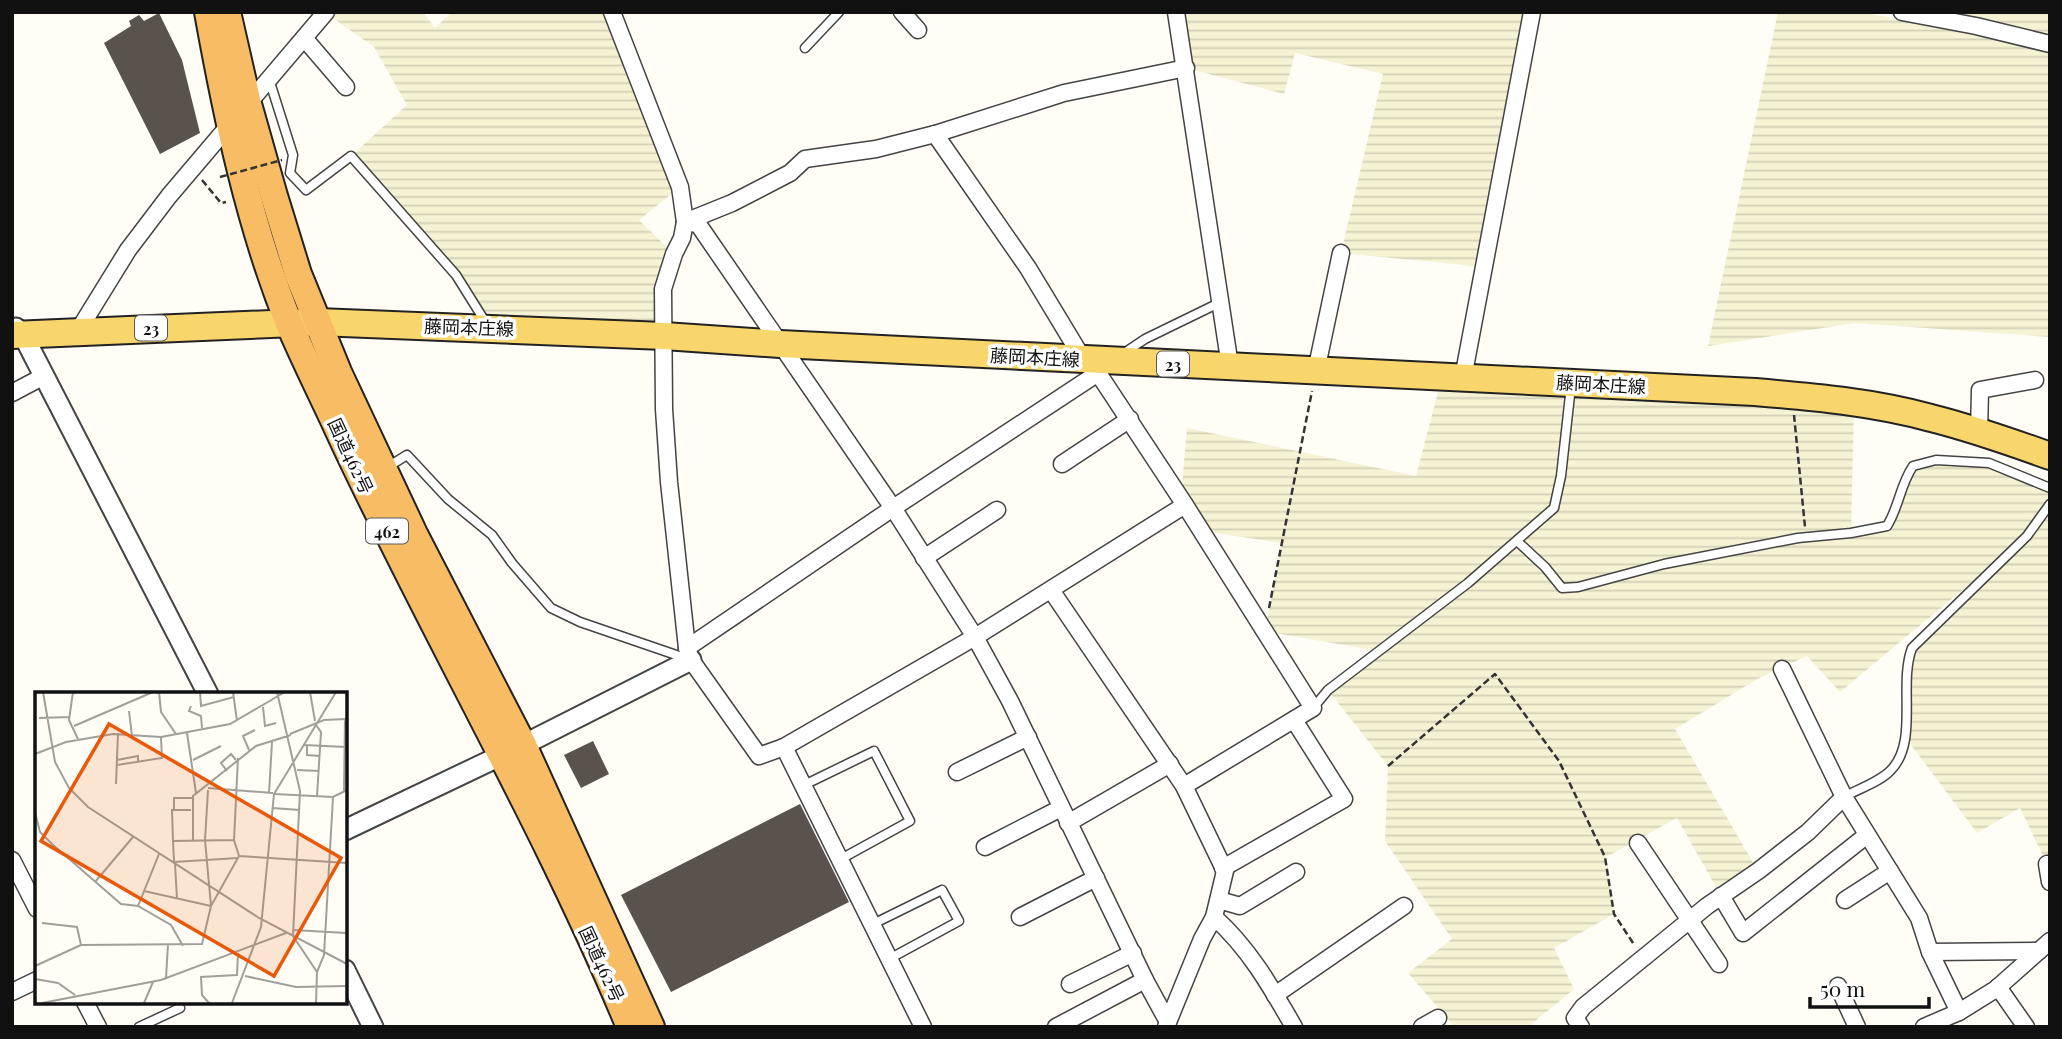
<svg xmlns="http://www.w3.org/2000/svg" width="2062" height="1039" viewBox="0 0 2062 1039" font-family="'Playfair Display','Noto Sans JP',serif">
<style>
.farmland{fill:url(#farmland-rules)}
.building{fill:#5a524d}
.lines{fill:none;stroke-linecap:round;stroke-linejoin:round}
.service-casing{stroke:#444;stroke-width:11}
.minor-casing{stroke:#444;stroke-width:19}
.tertiary-casing{stroke:#444;stroke-width:23}
.primary-casing{stroke:#222;stroke-width:30}
.trunk-casing{stroke:#222;stroke-width:30}
.path{stroke:#333;stroke-width:2.5;stroke-dasharray:7 3.5;stroke-linecap:butt}
.service{stroke:#fff;stroke-width:8}
.minor{stroke:#fff;stroke-width:16}
.tertiary{stroke:#fff;stroke-width:19}
.primary{stroke:#f9d66b;stroke-width:26}
.trunk{stroke:#f7bc64;stroke-width:26}
.path-bridge{stroke:#333;stroke-width:2.5;stroke-dasharray:7 3.5;stroke-linecap:butt}
.labels{text-anchor:middle;dominant-baseline:central;stroke-width:7;stroke-linejoin:round;paint-order:stroke}
.shield{fill:#fff;stroke:#585858;stroke-width:2}
.shield-label{font-size:16px;font-weight:bold;fill:#111}
.street-label{font-size:18px;fill:#111;stroke:#fff}
.inset-road{fill:none;stroke:#a09f9a;stroke-width:2}
.view{fill:#e8590c;fill-opacity:0.15;stroke:#e8590c;stroke-width:3.5}
.inset-edge{fill:none;stroke:#111;stroke-width:3.5}
</style>
<defs>
<pattern id="farmland-rules" width="6" height="5" patternUnits="userSpaceOnUse" patternTransform="scale(1.75)"><rect width="6" height="5" fill="#f6f3d4"/><path d="M0 2.5h6" fill="none" stroke="#d2cfb5"/></pattern>
</defs>
<rect width="100%" height="100%" fill="#fffdf5"/>
<g class="farmland">
<polygon points="423,12 435,28 452,12 612,12 680,187 639,220 674,254 664,336 489,328 456,275 351,156 407,105 374,47 326,13"/>
<polygon points="1176,12 1532,12 1484,267 1341,253 1383,74 1295,53 1284,94 1186,68"/>
<polygon points="1778,12 1861,12 2050,47 2050,337 1855,323 1708,346"/>
<polygon points="1901,12 2050,12 2050,45"/>
<polygon points="1442,377 1854,402 1851,533 1887,526 1913,466 1936,460 1989,463 2050,488 2050,863 2047,864 2020,808 1977,833 1906,738 1907,659 2020,542 1840,692 1807,656 1759,678 1675,729 1758,871 1721,896 1677,818 1606,857 1614,914 1554,948 1574,989 1528,1027 1455,1027 1408,973 1452,939 1385,841 1388,766 1328,690 1378,651 1265,631 1282,543 1202,531 1180,509 1187,428 1416,476"/>
</g>
<g class="building">
<polygon points="159,13 182,60 200,133 160,154 104,43 131,26 129,21 139,15 144,21"/>
<polygon points="593,741 609,774 581,788 564,755"/>
<polygon points="800,804 849,902 671,992 621,895"/>
</g>
<g class="lines">
<g class="service-casing">
<g id="service">
<polyline points="805,48 839,12"/>
<polyline points="269,79 293,155 290,173 306,190 351,156 456,275 486,323"/>
<polyline points="1124,353 1145,339 1221,302"/>
<polyline points="386,468 407,455 448,499 492,535 512,563 551,608 580,622 685,658"/>
<path d="M1517,541L1545,567L1562,588L1578,587L1664,564L1798,538L1851,533L1887,526C1899,507 1900,485 1913,466L1936,460L1989,463L2050,488"/>
<polyline points="1313,708 1328,690 1468,583 1554,508 1561,476 1571,386"/>
<polyline points="802,786 874,751 910,821 839,860"/>
<path d="M1844,797C1858,789 1880,782 1891,770C1919,741 1898,685 1912,648L2027,536L2050,504"/>
<polyline points="873,924 942,890 959,921 889,959"/>
<polyline points="139,1027 180,1008"/>
</g>
</g>
<g class="minor-casing">
<g id="minor">
<polyline points="612,12 680,187 685,222 682,238 674,254 663,289 664,409 669,482 687,648 691,660 759,756 784,747 923,1027"/>
<polyline points="902,12 918,30"/>
<polyline points="1176,12 1230,366"/>
<polyline points="1902,12 1976,26 2050,44"/>
<polyline points="304,38 346,87"/>
<polyline points="246,106 326,12"/>
<polyline points="935,134 1028,268 1083,359"/>
<polyline points="685,222 698,224 893,508 975,637 1010,701 1145,980"/>
<polyline points="685,222 732,203 790,173 805,159 876,149 935,134 1064,93 1186,68"/>
<polyline points="78,331 128,250 169,196 231,123"/>
<polyline points="1316,371 1341,253"/>
<polyline points="1463,378 1532,12"/>
<polyline points="12,393 44,376"/>
<polyline points="1979,432 1980,390 2035,380"/>
<polyline points="1062,464 1130,419"/>
<polyline points="924,558 997,510"/>
<polyline points="1051,590 1184,786 1225,871 1214,917 1202,939 1166,1027"/>
<polyline points="687,648 893,508 1098,373 1098,363"/>
<polyline points="1782,669 1844,797 1919,918 1930,952 1959,1012"/>
<polyline points="784,747 975,637 1185,505 1098,373"/>
<polyline points="957,772 1028,737"/>
<polyline points="1184,786 1313,708 1185,505"/>
<polyline points="1068,823 1170,764"/>
<polyline points="1638,843 1719,964"/>
<polyline points="985,847 1061,808"/>
<polyline points="12,860 37,909"/>
<polyline points="2047,864 2050,882"/>
<polyline points="1223,868 1344,799 1294,720"/>
<polyline points="1721,896 1743,933 1867,835"/>
<polyline points="1219,900 1240,906 1296,872"/>
<polyline points="1845,900 1890,871"/>
<polyline points="1020,917 1096,878"/>
<path d="M1214,917C1249,948 1271,987 1294,1027"/>
<polyline points="1930,952 2039,951"/>
<polyline points="1070,984 1133,953"/>
<polyline points="1838,986 1857,1027"/>
<polyline points="1998,987 2026,1027"/>
<polyline points="12,992 37,980"/>
<polyline points="1275,995 1404,906"/>
<polyline points="85,1002 98,1027"/>
<polyline points="1056,1027 1145,980 1168,1022"/>
<polyline points="1422,1027 1438,1018"/>
<polyline points="1581,1027 1575,1018 1583,1007 1707,906 1758,871 1808,832 1844,797"/>
<polyline points="1924,1027 1959,1012 1996,989 2050,941"/>
</g>
</g>
<g class="tertiary-casing">
<g id="tertiary">
<polyline points="16,328 23,335 208,694"/>
<polyline points="345,830 523,745 691,660"/>
<polyline points="345,970 373,1027"/>
</g>
</g>
<g class="primary-casing">
<path id="primary" d="M12,335L318,322L664,336L780,344L1755,392C1814,397 1873,402 1931,418C1971,428 2011,442 2050,456"/>
</g>
<g class="trunk-casing">
<g id="trunk">
<path d="M208,12C227,117 249,224 289,323C304,359 322,394 338,429C431,630 545,822 630,1027"/>
<polyline points="227,12 248,104 274,196 298,274 338,372 415,536 523,745 651,1027"/>
</g>
</g>
<g class="path">
<polyline points="202,180 221,203 226,202"/>
<polyline points="1794,415 1805,527"/>
<polyline points="1269,608 1312,391"/>
<polyline points="1388,766 1495,674 1559,761 1605,857 1614,914 1635,946"/>
</g>
<use href="#service" class="service"/>
<use href="#minor" class="minor"/>
<use href="#tertiary" class="tertiary"/>
<use href="#primary" class="primary"/>
<use href="#trunk" class="trunk"/>
<polyline class="path-bridge" points="220,177 282,160"/>
</g>
<g class="labels">
<g class="shield">
<rect x="135" y="315.5" width="32" height="25" rx="5"/>
<rect x="1157" y="351.5" width="32" height="25" rx="5"/>
<rect x="366" y="518.5" width="42" height="25" rx="5"/>
</g>
<g class="shield-label">
<text x="151" y="328">23</text>
<text x="1173" y="364">23</text>
<text x="387" y="531">462</text>
</g>
<g class="street-label">
<text transform="translate(469 327) rotate(2)">藤岡本庄線</text>
<text transform="translate(1035 357) rotate(3)">藤岡本庄線</text>
<text transform="translate(1601 384) rotate(3)">藤岡本庄線</text>
<text transform="translate(351 456) rotate(65)">国道462号</text>
<text transform="translate(602 964) rotate(65)">国道462号</text>
</g>
</g>
<g transform="translate(35 692)">
<rect width="312" height="312" fill="#fffdf5"/>
<path class="inset-road" d="M8,0L20,70L34,96L53,115L224,226L312,272M38,0L34,28L43,47M124,0L126,20L141,42M165,0L166,14L199,5M198,0L202,29M242,0L265,99L258,244L282,280L281,311M275,0L280,29M156,14L154,19L166,24L167,36M228,15L230,34L241,31M94,19L97,44M4,26L34,25M281,33L286,40L282,104M39,34L118,0M152,41L161,101M255,42L289,28L311,27M269,53L311,55M272,53V63L285,64M214,58L208,44L220,38M0,62L31,50L78,42L126,45L195,32L250,0M82,68L103,64V70M158,68L186,54M82,73L127,66L126,46M262,78L284,79M192,79L186,71L196,62L201,68M81,92L83,41M173,96L238,101M309,99L310,27M234,101L237,50M240,102L298,105L312,98M237,116L265,118M139,118V106H157M0,120L5,140L17,152L86,212L103,214L136,233L148,254M158,148V104L221,54L256,43M138,149L137,118H156M204,164L312,171M139,170L138,149L199,148M139,170L203,166M140,172L142,207M60,190L98,145M109,199L176,214M103,214L124,162M176,214L204,164L199,148L203,66M7,231L42,235L46,253L167,252L176,214L170,148L173,98M258,238L312,241M0,274L46,253M282,280L289,263L298,105M202,284L203,261M210,284L261,295L312,294M131,286L133,252M0,287L23,291L40,303M7,311L126,288L251,241M109,311L118,290M174,311L167,303L166,285L202,283M197,311L226,235L239,102L301,0"/>
<path class="view" d="M74,32L306,166L239,284L6,149Z"/>
<rect width="312" height="312" class="inset-edge"/>
</g>
<rect width="2062" height="1039" fill="none" stroke="#111111" stroke-width="28"/>
<path d="M1810 997v10h119v-10" fill="none" stroke="#111111" stroke-width="3.5"/>
<text x="1820" y="997" font-size="21" fill="#111111" stroke="#ffffff" stroke-width="5" paint-order="stroke">50 m</text>
</svg>
